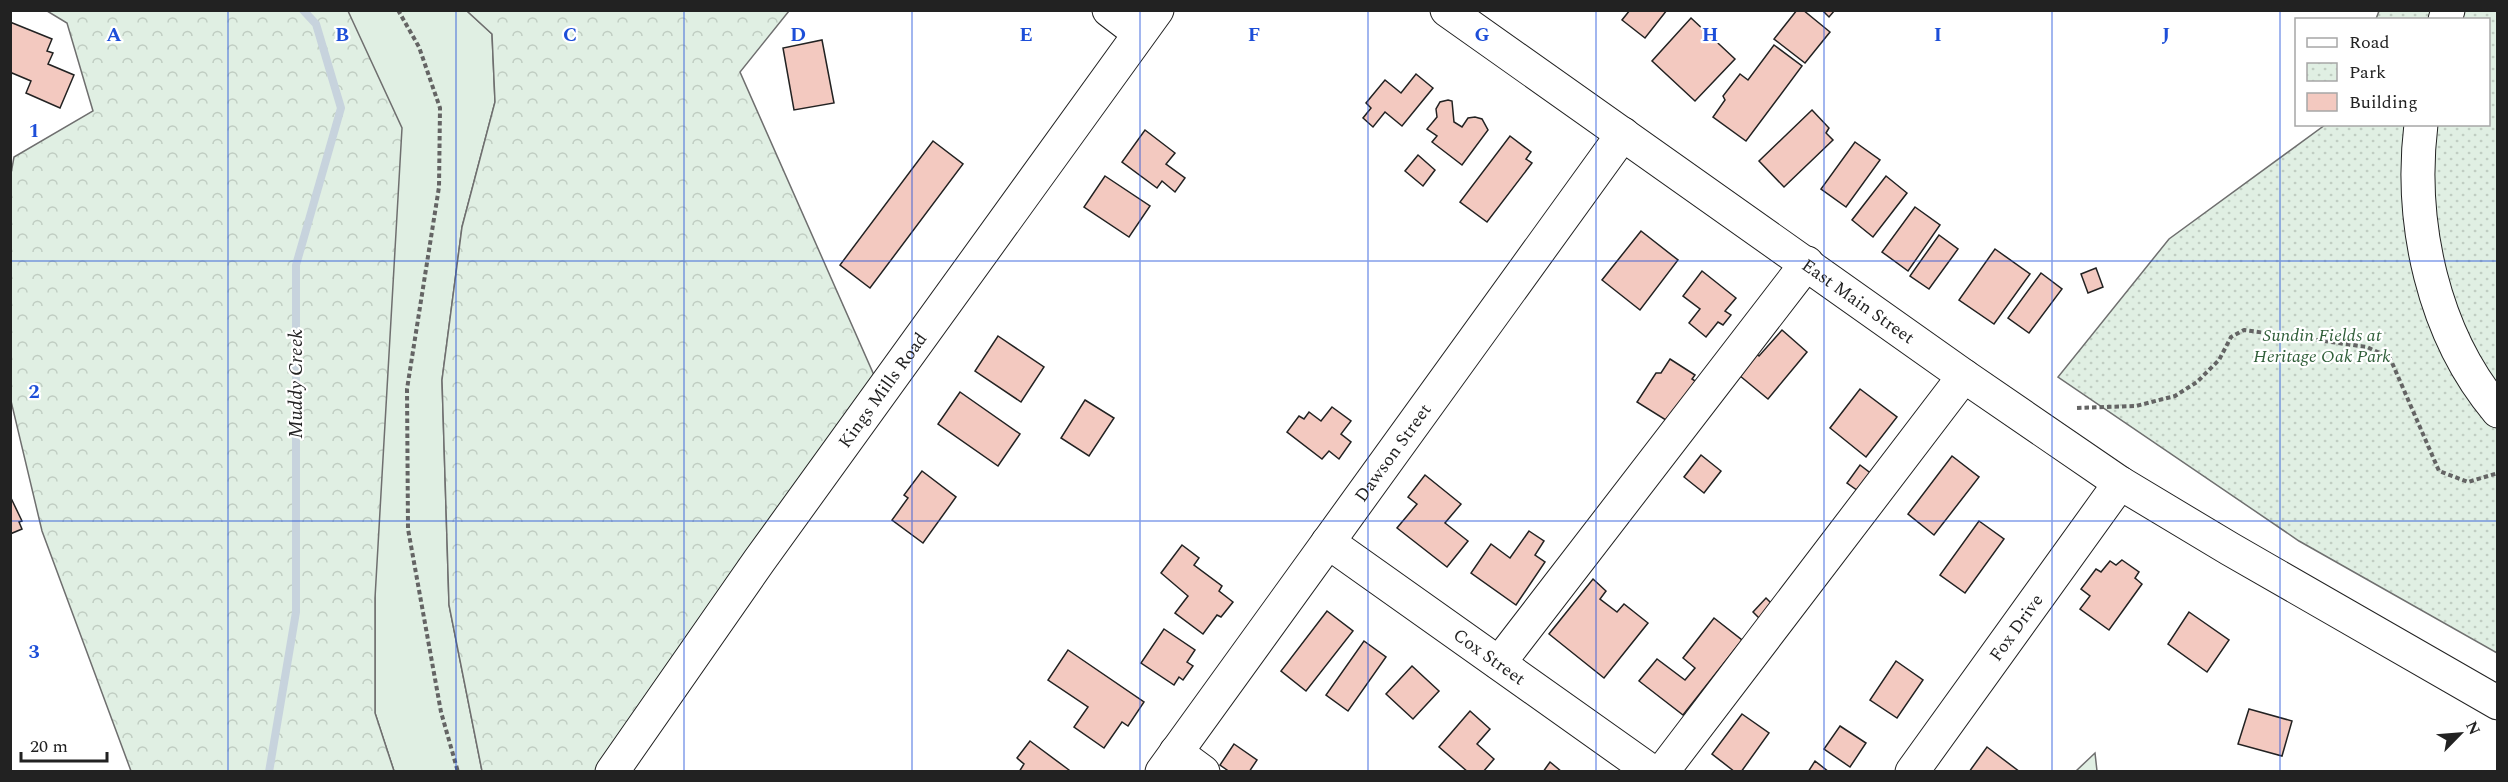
<svg xmlns="http://www.w3.org/2000/svg" width="2508" height="782" viewBox="0 0 2508 782" font-family="Spectral,serif">
<style>
.green{fill:#e0efe3;stroke:#6f6f6f;stroke-width:1.5}
.forest{fill:url(#forest-crowns);stroke:#6f6f6f;stroke-width:1.5}
.park{fill:url(#park-dots);stroke:#6f6f6f;stroke-width:1.5}
.lines{fill:none;stroke-linecap:round;stroke-linejoin:round}
.stream{stroke:#c7d3dd;stroke-width:8}
.building{fill:#f3c9c0;stroke:#222;stroke-width:1.5}
.minor-casing{stroke:#222;stroke-width:35}
.major-casing{stroke:#222;stroke-width:35}
.path{stroke:#646464;stroke-width:4;stroke-dasharray:4.5 3;stroke-linecap:butt}
.minor{stroke:#fff;stroke-width:33}
.major{stroke:#fff;stroke-width:33}
.grid{fill:none;stroke:#1d4ed8;stroke-width:1.5;stroke-opacity:0.55}
.labels{text-anchor:middle;dominant-baseline:central;stroke-width:4.5;stroke-linejoin:round;paint-order:stroke}
.street-label{font-size:18px;fill:#222;stroke:#fff}
.park-label{font-size:18px;font-style:italic;fill:#2f5e38;stroke:#fff}
.water-label{font-size:20px;font-style:italic;fill:#222;stroke:#fff}
.grid-label{font-size:20px;text-anchor:middle;font-weight:bold;fill:#1d4ed8;stroke:#fff;stroke-width:4.5;stroke-linejoin:round;paint-order:stroke}
</style>
<defs>
<pattern id="forest-crowns" width="20" height="18" patternUnits="userSpaceOnUse" patternTransform="scale(1.5)"><rect width="20" height="18" fill="#e0efe3"/><path d="M2 6a3 3 0 1 1 6 0M12 15a3 3 0 1 1 6 0" fill="none" stroke="#c0cdc2"/></pattern>
<pattern id="park-dots" width="8" height="8" patternUnits="userSpaceOnUse" patternTransform="scale(1.5)"><rect width="8" height="8" fill="#e0efe3"/><path d="M2 2h.1M6 6h.1" fill="none" stroke="#c0cdc2" stroke-width="1.8" stroke-linecap="round"/></pattern>
</defs>
<rect width="100%" height="100%" fill="#fff"/>
<polygon class="green" points="348,11 467,11 492,34 495,102 462,227 442,380 449,605 482,771 394,771 375,713 375,598"/>
<g class="forest">
<polygon points="47,11 348,11 402,128 375,598 375,713 394,771 131,771 42,531 11,401 10,179 14,157 93,111 67,23"/>
<polygon points="467,11 789,11 740,72 881,391 617,771 482,771 449,605 442,380 462,227 495,102 492,34"/>
<polygon points="2095,753 2097,771 2076,771"/>
</g>
<polygon class="park" points="2379,11 2497,11 2497,653 2299,541 2058,377 2169,239 2325,125 2488,124 2488,20 2376,19"/>
<g class="lines">
<polyline class="stream" points="269,772 296,612 296,265 341,108 316,24 303,10"/>
</g>
<g class="building">
<polygon points="1630,10 1667,10 1645,38 1622,20"/>
<polygon points="1797,10 1803,10 1830,32 1805,63 1774,39"/>
<polygon points="1822,10 1835,10 1829,17"/>
<polygon points="1691,18 1735,59 1695,101 1652,61"/>
<polygon points="10,22 52,39 47,51 53,53 48,64 74,75 60,108 26,93 31,81 12,73 10,76"/>
<polygon points="822,40 834,103 794,110 783,48"/>
<polygon points="1774,45 1802,66 1746,141 1713,117 1725,100 1723,96 1740,74 1748,80"/>
<polygon points="1416,74 1433,88 1402,126 1385,112 1373,127 1363,118 1371,108 1366,103 1385,80 1401,93"/>
<polygon points="1448,100 1452,101 1454,122 1462,127 1468,118 1475,117 1482,119 1488,130 1462,165 1432,142 1437,136 1427,129 1437,117 1436,109 1440,102"/>
<polygon points="1812,110 1829,128 1826,133 1833,140 1784,187 1759,161"/>
<polygon points="1145,130 1175,153 1166,164 1185,178 1175,192 1162,181 1157,188 1122,162"/>
<polygon points="1510,136 1531,152 1526,159 1532,163 1487,222 1460,202"/>
<polygon points="933,141 963,164 870,288 840,265"/>
<polygon points="1855,142 1880,160 1846,207 1821,189"/>
<polygon points="1418,155 1435,170 1423,186 1405,171"/>
<polygon points="1105,176 1150,206 1129,237 1084,207"/>
<polygon points="1886,176 1907,193 1873,237 1852,220"/>
<polygon points="1915,207 1940,225 1908,271 1882,252"/>
<polygon points="1641,231 1678,260 1640,310 1602,280"/>
<polygon points="1939,235 1958,249 1929,289 1910,276"/>
<polygon points="1995,249 2030,274 1994,324 1959,300"/>
<polygon points="2096,268 2103,287 2088,293 2081,274"/>
<polygon points="1702,271 1736,298 1725,311 1731,315 1723,325 1718,322 1706,337 1689,323 1700,309 1683,296"/>
<polygon points="2041,273 2062,289 2029,333 2008,318"/>
<polygon points="1782,330 1807,352 1768,399 1734,371 1752,350 1759,356"/>
<polygon points="998,336 1044,367 1021,402 975,371"/>
<polygon points="1670,359 1695,375 1692,379 1703,386 1677,427 1637,402 1656,373 1661,373"/>
<polygon points="1860,389 1897,417 1866,457 1830,428"/>
<polygon points="960,392 1020,434 998,466 938,424"/>
<polygon points="1085,400 1114,418 1089,456 1061,438"/>
<polygon points="1332,407 1351,421 1341,434 1351,442 1339,459 1329,451 1322,459 1287,432 1299,416 1304,419 1309,412 1321,421"/>
<polygon points="1701,455 1721,471 1704,493 1684,477"/>
<polygon points="1952,456 1979,477 1934,535 1908,514"/>
<polygon points="1860,465 1873,475 1861,493 1847,483"/>
<polygon points="922,471 956,497 923,543 892,520 908,498 904,495"/>
<polygon points="1425,475 1461,504 1445,523 1468,541 1447,567 1397,528 1417,504 1408,497"/>
<polygon points="10,496 22,521 19,522 22,529 10,534"/>
<polygon points="1979,521 2004,539 1965,593 1940,575"/>
<polygon points="1529,531 1544,541 1535,555 1545,562 1516,605 1471,573 1491,544 1510,558"/>
<polygon points="1182,545 1199,558 1194,565 1222,586 1219,591 1233,602 1221,617 1217,615 1203,634 1175,613 1188,596 1161,573"/>
<polygon points="2122,560 2139,572 2135,578 2142,584 2109,630 2080,609 2090,596 2081,589 2096,569 2101,572 2110,561 2116,565"/>
<polygon points="1593,579 1606,591 1600,599 1617,612 1624,604 1648,623 1604,678 1549,634"/>
<polygon points="1766,598 1774,606 1761,620 1753,612"/>
<polygon points="1327,611 1353,631 1306,691 1281,671"/>
<polygon points="2189,612 2229,640 2207,672 2168,644"/>
<polygon points="1714,618 1742,640 1683,715 1639,681 1657,659 1685,680 1695,668 1683,658"/>
<polygon points="1164,629 1195,650 1187,662 1193,666 1183,680 1179,677 1174,685 1141,663"/>
<polygon points="1364,641 1386,657 1348,711 1326,695"/>
<polygon points="1068,650 1144,702 1128,726 1122,722 1104,748 1074,727 1088,707 1048,680"/>
<polygon points="1896,661 1923,680 1897,718 1870,700"/>
<polygon points="1412,666 1439,691 1413,719 1386,694"/>
<polygon points="2249,709 2292,721 2282,756 2238,744"/>
<polygon points="1470,711 1490,729 1477,744 1494,759 1483,772 1468,772 1439,747"/>
<polygon points="1742,714 1769,733 1741,772 1735,772 1712,754"/>
<polygon points="1840,726 1866,743 1850,767 1824,749"/>
<polygon points="1030,741 1069,770 1067,772 1019,772 1024,764 1017,758"/>
<polygon points="1234,744 1257,760 1249,772 1230,772 1220,765"/>
<polygon points="1987,747 2020,772 1969,772"/>
<polygon points="1815,761 1829,772 1808,772"/>
<polygon points="1550,762 1562,772 1543,772"/>
</g>
<g class="lines">
<g class="minor-casing">
<g id="minor">
<polyline points="1109,10 1139,33"/>
<polyline points="2445,20 2448,10"/>
<path d="M2421,124C2409,223 2433,334 2498,411"/>
<path id="s1" d="M1328,542L1652,772"/>
<polyline points="1499,663 1807,263"/>
<polyline points="1176,752 1203,772"/>
<path id="s2" d="M612,772L759,561L1157,10"/>
<path id="s3" d="M1162,772L1623,134"/>
<polyline points="1662,772 1964,376"/>
<path id="s4" d="M1912,772L2120,483"/>
</g>
</g>
<g class="major-casing">
<g id="major">
<path id="s5" d="M1447,10L1964,376L2120,483L2230,549L2498,703"/>
</g>
</g>
<g class="path">
<polyline points="398,10 419,47 440,108 439,187 407,389 408,529 441,712 458,772"/>
<polyline points="2077,408 2136,406 2175,396 2197,382 2219,360 2231,337 2244,330 2367,347 2390,358 2439,471 2468,482 2498,473"/>
</g>
<use href="#minor" class="minor"/>
<use href="#major" class="major"/>
</g>
<path class="grid" d="M228,10V772M456,10V772M684,10V772M912,10V772M1140,10V772M1368,10V772M1596,10V772M1824,10V772M2052,10V772M2280,10V772M10,261H2498M10,521H2498"/>
<g class="labels">
<g class="street-label">
<text stroke="none"><textPath href="#s5" startOffset="504">East Main Street</textPath></text>
<text stroke="none"><textPath href="#s2" startOffset="468">Kings Mills Road</textPath></text>
<text stroke="none"><textPath href="#s3" startOffset="394">Dawson Street</textPath></text>
<text stroke="none"><textPath href="#s4" startOffset="178">Fox Drive</textPath></text>
<text stroke="none"><textPath href="#s1" startOffset="198">Cox Street</textPath></text>
</g>
<g class="park-label">
<text x="2322" y="335">Sundin Fields at<tspan x="2322" dy="21">Heritage Oak Park</tspan></text>
</g>
<g class="water-label">
<text transform="translate(296 384) rotate(-90)">Muddy Creek</text>
</g>
</g>
<g class="grid-label">
<text x="114" y="41">A</text>
<text x="342" y="41">B</text>
<text x="570" y="41">C</text>
<text x="798" y="41">D</text>
<text x="1026" y="41">E</text>
<text x="1254" y="41">F</text>
<text x="1482" y="41">G</text>
<text x="1710" y="41">H</text>
<text x="1938" y="41">I</text>
<text x="2166" y="41">J</text>
<text x="34" y="137">1</text>
<text x="34" y="398">2</text>
<text x="34" y="658">3</text>
</g>
<rect width="2508" height="782" fill="none" stroke="#222222" stroke-width="24"/>
<rect x="2295" y="18" width="195" height="108" fill="#ffffff" stroke="#a7a7a7" stroke-width="1.5"/>
<rect x="2307" y="38" width="30" height="9" fill="#ffffff" stroke="#a7a7a7" stroke-width="1.5"/>
<text x="2349" y="48" font-size="18" fill="#222222">Road</text>
<rect x="2307" y="63" width="30" height="18" fill="url(#park-dots)" stroke="#a7a7a7" stroke-width="1.5"/>
<text x="2349" y="78" font-size="18" fill="#222222">Park</text>
<rect x="2307" y="93" width="30" height="18" fill="#f3c9c0" stroke="#a7a7a7" stroke-width="1.5"/>
<text x="2349" y="108" font-size="18" fill="#222222">Building</text>
<g transform="translate(2460 734) rotate(65)" stroke="#ffffff" stroke-width="4.5" paint-order="stroke">
<path d="M0-4.5L10 22L0 15L-10 22Z" fill="#222222"/>
<text y="-9" font-size="16" font-weight="bold" text-anchor="middle" fill="#222222">N</text>
</g>
<path d="M21 752v9h86v-9" fill="none" stroke="#222222" stroke-width="3"/>
<text x="30" y="752" font-size="18" fill="#222222" stroke="#ffffff" stroke-width="4.5" paint-order="stroke">20 m</text>
</svg>
